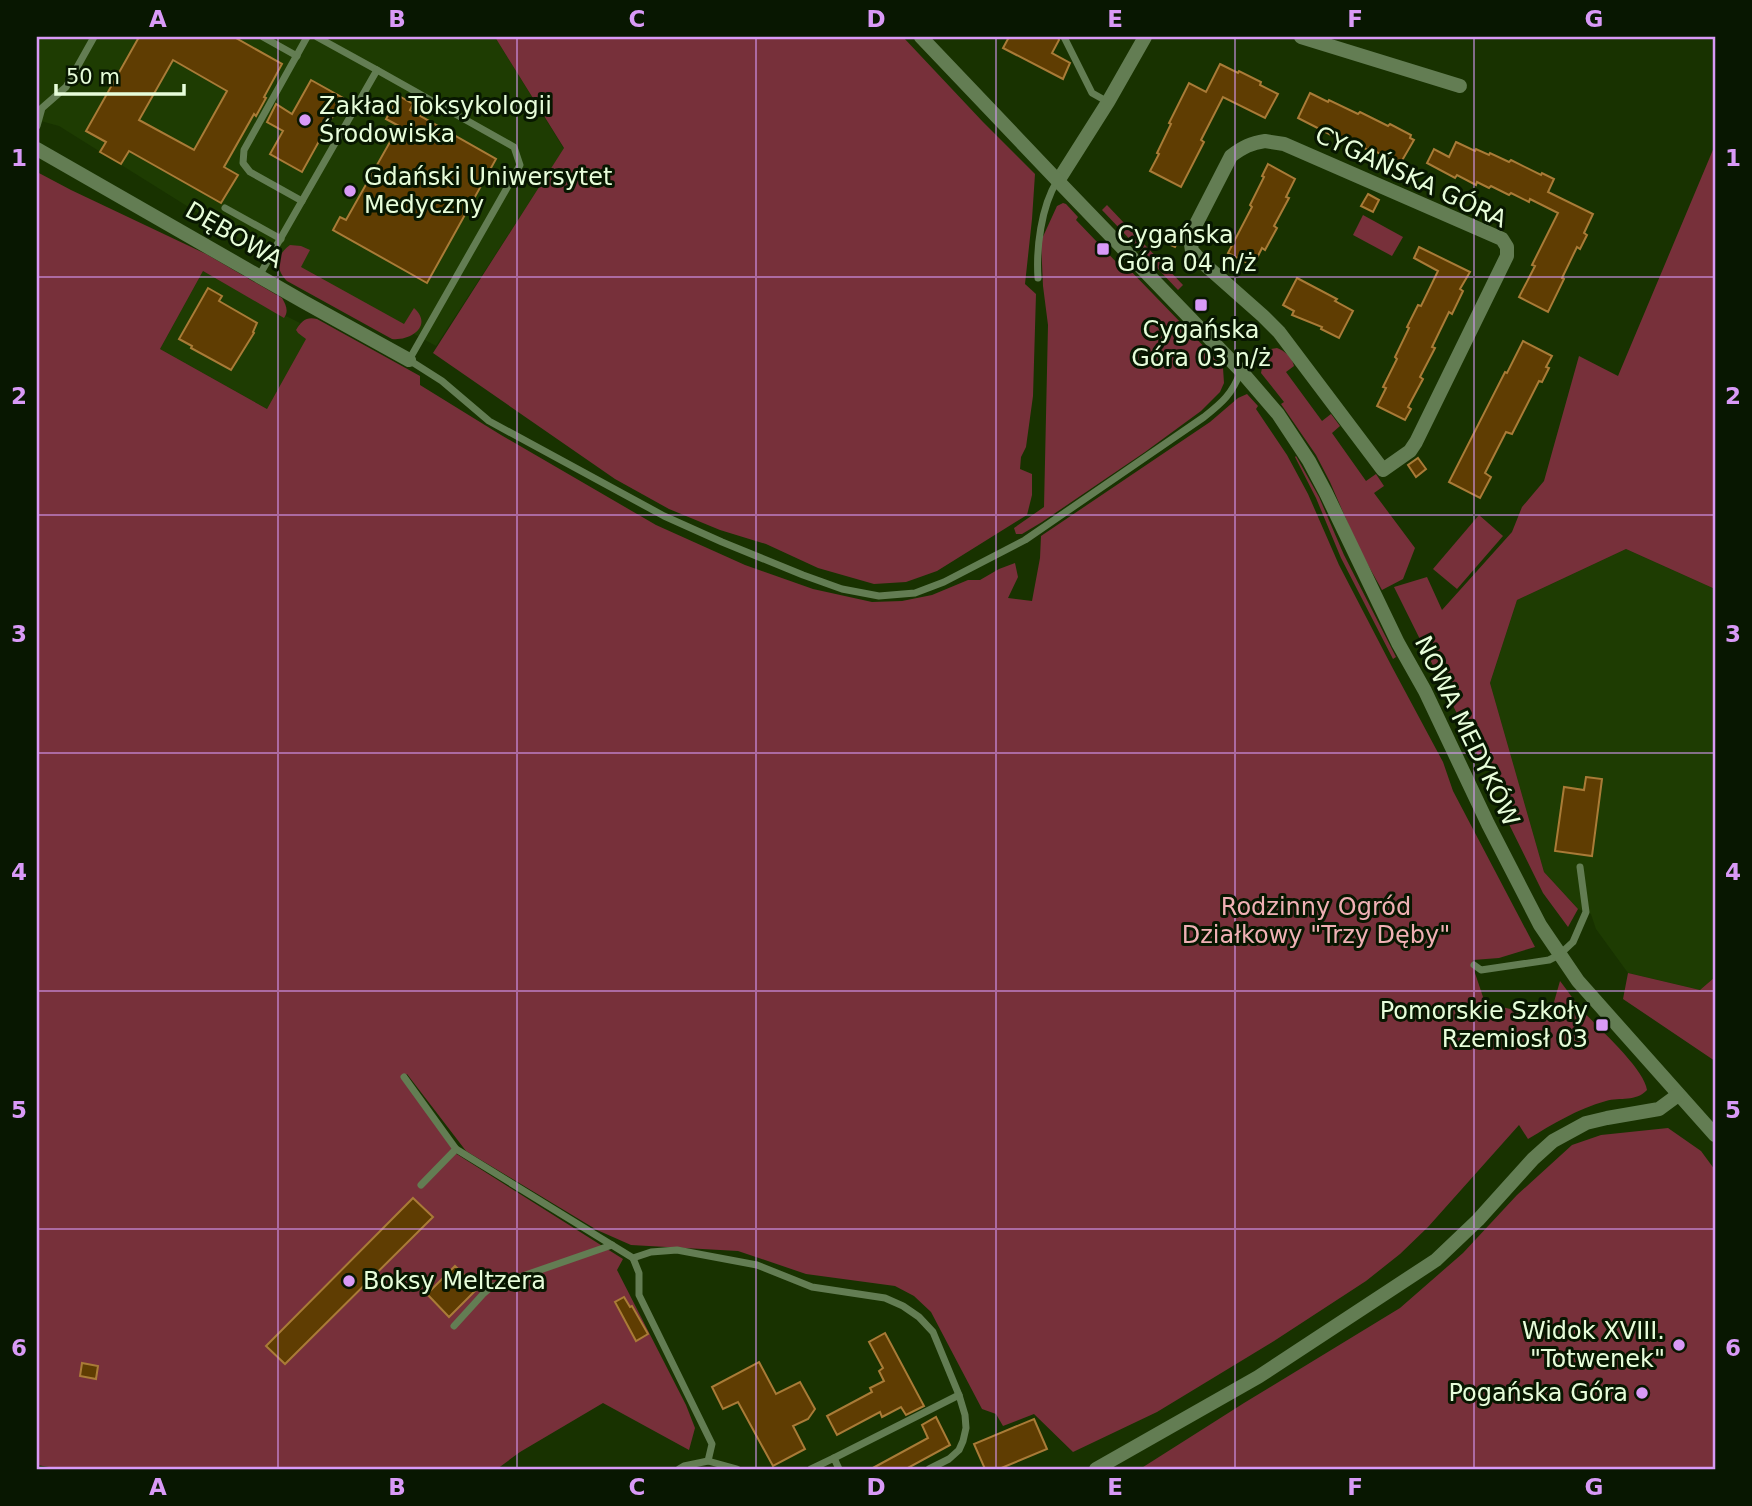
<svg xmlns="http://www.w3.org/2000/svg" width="1752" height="1506" viewBox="0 0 1752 1506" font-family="'DejaVu Sans',sans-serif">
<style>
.built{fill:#1e3c02}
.green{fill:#77303a}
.building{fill:#5f3d02;stroke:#a97b37;stroke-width:2;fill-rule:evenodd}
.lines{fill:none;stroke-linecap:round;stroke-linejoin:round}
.service{stroke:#637d53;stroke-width:7}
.minor{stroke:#637d53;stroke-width:14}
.tertiary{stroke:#637d53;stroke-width:14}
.grid{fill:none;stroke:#d99af7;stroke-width:2;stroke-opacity:0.55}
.poi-dot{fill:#d99af7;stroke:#081701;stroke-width:2.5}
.labels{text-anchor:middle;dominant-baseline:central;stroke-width:6;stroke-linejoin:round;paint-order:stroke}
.poi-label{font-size:24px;fill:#e7fdda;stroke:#081701;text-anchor:start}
.street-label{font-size:24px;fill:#e7fdda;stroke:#081701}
.park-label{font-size:24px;fill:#f0b1b5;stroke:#081701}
.neatline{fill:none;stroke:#d99af7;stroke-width:2.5}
.grid-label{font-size:23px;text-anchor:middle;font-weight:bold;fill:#d99af7}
</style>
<rect width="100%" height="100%" fill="#183200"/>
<g class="built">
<polygon points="37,37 495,37 564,149 436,346 230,233 59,126 37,120"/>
<polygon points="203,271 284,317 286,316 300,323 296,330 298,333 307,338 267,409 160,349"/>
<polygon points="1626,549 1715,589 1715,977 1700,990 1628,973 1596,929 1591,914 1578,909 1544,872 1490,683 1517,600"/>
</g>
<g class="green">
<polygon points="495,37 903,37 983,122 1035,174 1032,219 1025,284 1036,294 1033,396 1026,447 1021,457 1020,469 1032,474 1032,495 1027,515 937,571 906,582 874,584 818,568 766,544 720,530 669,509 615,479 433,353 564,148"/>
<polygon points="1715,145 1715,589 1626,549 1517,600 1490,683 1544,872 1578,909 1568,927 1543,893 1500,806 1508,798 1497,770 1485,770 1394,587 1427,577 1442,610 1512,532 1522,507 1544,481 1579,356 1618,376"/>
<path d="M37,172L71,190L206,254L282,298C286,305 289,311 284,318L203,271L160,349L267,409L306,339L298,333L296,330C301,321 307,316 317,319L420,376V385L501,435L656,525L745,565L813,589L872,602L902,601L932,595L968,580H980L999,569L1015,563L1018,577L1008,598L1032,601L1040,558L1041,536L1210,422L1238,398L1247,394L1258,406L1256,409L1287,455L1308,494L1339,565L1391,665L1443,762L1453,791L1535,947L1499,958L1473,960L1475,973L1485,1003L1536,1015L1554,1002L1560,981C1567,990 1573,999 1580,1008C1597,1027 1644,1068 1647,1090C1636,1102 1620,1097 1606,1101C1577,1109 1553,1124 1528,1139L1519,1125L1428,1227L1400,1254L1366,1281L1274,1341L1157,1412L1073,1452L1034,1414L1003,1426L996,1414L982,1409L931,1312L914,1296L895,1286L806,1274L738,1251L631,1245L597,1230L466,1151L407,1074L403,1078L455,1153L623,1259L617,1270L686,1405L695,1428L689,1450L603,1403L520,1452L497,1469H61L37,1465Z"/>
<polygon points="1063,203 1066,204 1078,217 1076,220 1120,266 1123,263 1215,358 1223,368 1224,383 1220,392 1201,411 1145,452 1042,522 1022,534 1016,534 1014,528 1044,507 1048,325 1043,286 1041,241 1057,206"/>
<polygon points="1107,205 1183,285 1178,290 1102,210"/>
<polygon points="1363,215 1403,237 1392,256 1353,235"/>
<path d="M290,245L301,246L310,250L301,267L404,324L414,308C433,325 412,341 392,339L287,281C275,269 276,255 290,245Z"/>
<path d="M1277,348C1285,351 1292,357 1294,366L1286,372L1322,421L1331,414L1340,426L1332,433L1366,481L1376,474L1384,486L1374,493L1415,548L1403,579L1382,590L1359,549L1330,482L1316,455L1281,404L1284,402L1261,373L1262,368L1266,359L1263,356L1271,349Z"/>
<polygon points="1296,456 1319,497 1344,555 1396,657 1393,659 1341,558 1316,498 1295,457"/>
<polygon points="1479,515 1503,536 1457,589 1433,569"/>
<polygon points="1628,973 1700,990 1715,977 1715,1061 1623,999"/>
<polygon points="1668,1128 1701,1151 1715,1170 1715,1469 1140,1469 1244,1403 1400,1308 1463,1253 1517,1195 1572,1145 1601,1135"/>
</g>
<g class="building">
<path d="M139,37H234L282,64L264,97L266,98L256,116L254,114L224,167L238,175L221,203L129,151L121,164L100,152L106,142L86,131ZM173,60L227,91L194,150L139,120Z"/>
<polygon points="1009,37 1058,37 1059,40 1052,53 1070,63 1063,79 1003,48"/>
<polygon points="1220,64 1238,73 1239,71 1261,82 1260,85 1278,94 1265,118 1223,97 1201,140 1204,142 1181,187 1150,171 1159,154 1157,153 1171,124 1169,123 1189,83 1206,92"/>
<polygon points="311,80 343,98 302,172 270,154 283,131 267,122 276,104 292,114"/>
<polygon points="1310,93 1328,102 1329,100 1358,114 1360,112 1388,126 1390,124 1411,135 1410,138 1414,140 1400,164 1369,148 1368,150 1339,136 1337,138 1298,118"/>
<polygon points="399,96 413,104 410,110 496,159 427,283 333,230 340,217 346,220 399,126 386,119"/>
<polygon points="1456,142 1475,151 1476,149 1489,155 1490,153 1509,162 1511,160 1541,175 1542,173 1554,179 1548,192 1593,214 1584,233 1587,235 1580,249 1577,247 1562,278 1564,279 1548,312 1519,297 1535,266 1532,265 1558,213 1530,199 1529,202 1511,193 1509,195 1491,186 1489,188 1477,182 1476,185 1457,175 1455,178 1427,163 1434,149 1449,157"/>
<polygon points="1268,164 1295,179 1286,197 1289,198 1274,226 1277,228 1265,250 1262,248 1253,266 1228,253 1252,207 1250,205 1264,177 1262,176"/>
<polygon points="1368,194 1379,200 1373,212 1361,206"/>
<polygon points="1168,229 1181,235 1175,247 1162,241"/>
<polygon points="1419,247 1470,272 1460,289 1463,291 1452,314 1449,312 1432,347 1435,348 1420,377 1423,379 1408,407 1411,409 1405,420 1377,406 1386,388 1383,387 1397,359 1395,357 1409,328 1407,327 1418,305 1421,306 1438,271 1414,258"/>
<polygon points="1297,278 1337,299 1335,301 1353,311 1339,338 1321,329 1322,327 1292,315 1294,311 1283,305"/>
<polygon points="208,288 222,296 219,301 257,323 253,332 254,333 231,370 191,348 192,346 179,339"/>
<polygon points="1523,341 1552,356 1546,367 1549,368 1542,382 1539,381 1512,434 1506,432 1485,473 1491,477 1480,498 1449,482 1505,372 1507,373"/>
<polygon points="1418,458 1426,469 1416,477 1408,465"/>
<polygon points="1586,777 1602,779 1592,856 1555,851 1564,787 1584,790"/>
<polygon points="413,1198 433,1217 285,1364 266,1346"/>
<polygon points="455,1266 478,1288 449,1317 427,1294"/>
<polygon points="624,1297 630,1307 632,1306 648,1334 636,1341 615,1302"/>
<polygon points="885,1333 924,1406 906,1415 901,1407 882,1417 880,1412 837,1435 827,1416 872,1392 870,1388 884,1381 879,1371 883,1368 869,1342"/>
<polygon points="759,1362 776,1394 800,1382 815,1409 808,1419 793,1426 805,1449 773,1466 738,1402 723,1409 712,1387"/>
<polygon points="82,1363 98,1366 96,1379 80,1376"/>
<polygon points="936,1417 950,1445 906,1469 871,1469 928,1438 922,1425"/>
<polygon points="1034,1419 1047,1449 999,1469 985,1469 974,1444"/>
</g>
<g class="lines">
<g class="service">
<polyline points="263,37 297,56"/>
<polyline points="317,37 377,70"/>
<polyline points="1064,37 1092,93 1108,102"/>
<polyline points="37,126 42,108 66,87 94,37"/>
<polyline points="302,201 250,172 243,163 244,150 307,37"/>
<polyline points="225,208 281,239"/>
<path d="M259,276L377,70L514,147L520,165L409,360L442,381L489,421L664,516L722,542L803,575L842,589L879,596L915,593L944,582L1025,540L1204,417C1223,402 1232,394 1241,371"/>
<path d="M1038,278C1036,249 1041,207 1057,181"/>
<polyline points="1474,965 1481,970 1549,960 1559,955 1573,942 1586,912 1580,867"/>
<polyline points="404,1077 456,1149 633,1258 651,1252 677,1250 757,1265 812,1287 885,1298 903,1306 919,1317 933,1332 959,1395 965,1415 966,1428 963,1441 959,1450 949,1459 929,1469"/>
<polyline points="421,1185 456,1149"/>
<polyline points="633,1258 639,1273 639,1295 712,1444 708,1461 737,1469"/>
<polyline points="454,1326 484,1293 491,1287 612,1245"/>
<polyline points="834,1458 959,1395"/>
<polyline points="679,1469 684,1466 708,1461"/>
<polyline points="811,1469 834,1458 839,1469"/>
</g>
<g class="minor">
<polyline points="1301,37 1460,86"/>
<path d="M1265,141L1284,144L1502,239L1507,247V256L1416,442L1410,451L1383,470L1279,332L1263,316L1202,262L1192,251L1190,238L1193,230L1231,156C1243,147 1251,143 1265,141Z"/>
<polyline points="37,149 304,302 409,360"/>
<polyline points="1058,181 1108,102 1145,37"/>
</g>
<g class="tertiary">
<polyline points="921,37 1058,181 1241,371 1278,414 1309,461 1326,493 1398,643 1425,691 1488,824 1540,925 1578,981 1715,1135"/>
<polyline points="1096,1469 1258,1377 1436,1260 1478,1220 1533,1159 1553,1141 1586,1123 1607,1118 1659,1109 1678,1095"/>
</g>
</g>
<path class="grid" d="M278,37V1469M517,37V1469M756,37V1469M996,37V1469M1235,37V1469M1474,37V1469M37,277H1715M37,515H1715M37,753H1715M37,991H1715M37,1229H1715"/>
<g class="poi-dot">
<circle cx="305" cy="120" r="7"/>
<circle cx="350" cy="191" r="7"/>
<rect x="1096" y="242" width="14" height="14" rx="3.5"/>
<rect x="1194" y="298" width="14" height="14" rx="3.5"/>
<rect x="1595" y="1018" width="14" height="14" rx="3.5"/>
<circle cx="349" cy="1281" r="7"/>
<circle cx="1679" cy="1345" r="7"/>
<circle cx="1642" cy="1393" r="7"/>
</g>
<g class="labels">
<g class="poi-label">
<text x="319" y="106">Zakład Toksykologii<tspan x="319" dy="28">Środowiska</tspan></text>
<text x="364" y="177">Gdański Uniwersytet<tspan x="364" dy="28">Medyczny</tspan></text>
<text x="1117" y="235">Cygańska<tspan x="1117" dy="28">Góra 04 n/ż</tspan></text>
<text x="1201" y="330" text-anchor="middle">Cygańska<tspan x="1201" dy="28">Góra 03 n/ż</tspan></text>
<text x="1588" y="1011" text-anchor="end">Pomorskie Szkoły<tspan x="1588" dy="28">Rzemiosł 03</tspan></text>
<text x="363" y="1281">Boksy Meltzera</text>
<text x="1665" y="1331" text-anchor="end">Widok XVIII.<tspan x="1665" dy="28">"Totwenek"</tspan></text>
<text x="1628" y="1393" text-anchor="end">Pogańska Góra</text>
</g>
<g class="street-label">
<text transform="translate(1411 177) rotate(25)">CYGAŃSKA GÓRA</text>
<text transform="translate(234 235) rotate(30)">DĘBOWA</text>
<text transform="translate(1467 731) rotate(64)">NOWA MEDYKÓW</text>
</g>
<g class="park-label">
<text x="1316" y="907">Rodzinny Ogród<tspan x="1316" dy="28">Działkowy "Trzy Dęby"</tspan></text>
</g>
</g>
<rect width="1752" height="1506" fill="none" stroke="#081701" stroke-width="77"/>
<path d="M56 84v10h128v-10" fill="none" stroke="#e7fdda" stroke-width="3.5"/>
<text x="66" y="84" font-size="21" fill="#e7fdda" stroke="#081701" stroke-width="5" paint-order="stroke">50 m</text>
<rect x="38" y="38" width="1676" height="1430" class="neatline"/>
<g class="grid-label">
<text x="158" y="27">A</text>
<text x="397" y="27">B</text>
<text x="637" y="27">C</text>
<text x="876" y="27">D</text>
<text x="1115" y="27">E</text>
<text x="1355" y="27">F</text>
<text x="1594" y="27">G</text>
<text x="19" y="166">1</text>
<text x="1733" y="166">1</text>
<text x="19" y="404">2</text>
<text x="1733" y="404">2</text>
<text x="19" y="642">3</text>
<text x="1733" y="642">3</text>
<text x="19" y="880">4</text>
<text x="1733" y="880">4</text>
<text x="19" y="1118">5</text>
<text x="1733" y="1118">5</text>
<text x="19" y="1356">6</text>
<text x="1733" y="1356">6</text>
<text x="158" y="1495">A</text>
<text x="397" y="1495">B</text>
<text x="637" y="1495">C</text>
<text x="876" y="1495">D</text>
<text x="1115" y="1495">E</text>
<text x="1355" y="1495">F</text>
<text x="1594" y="1495">G</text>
</g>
</svg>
